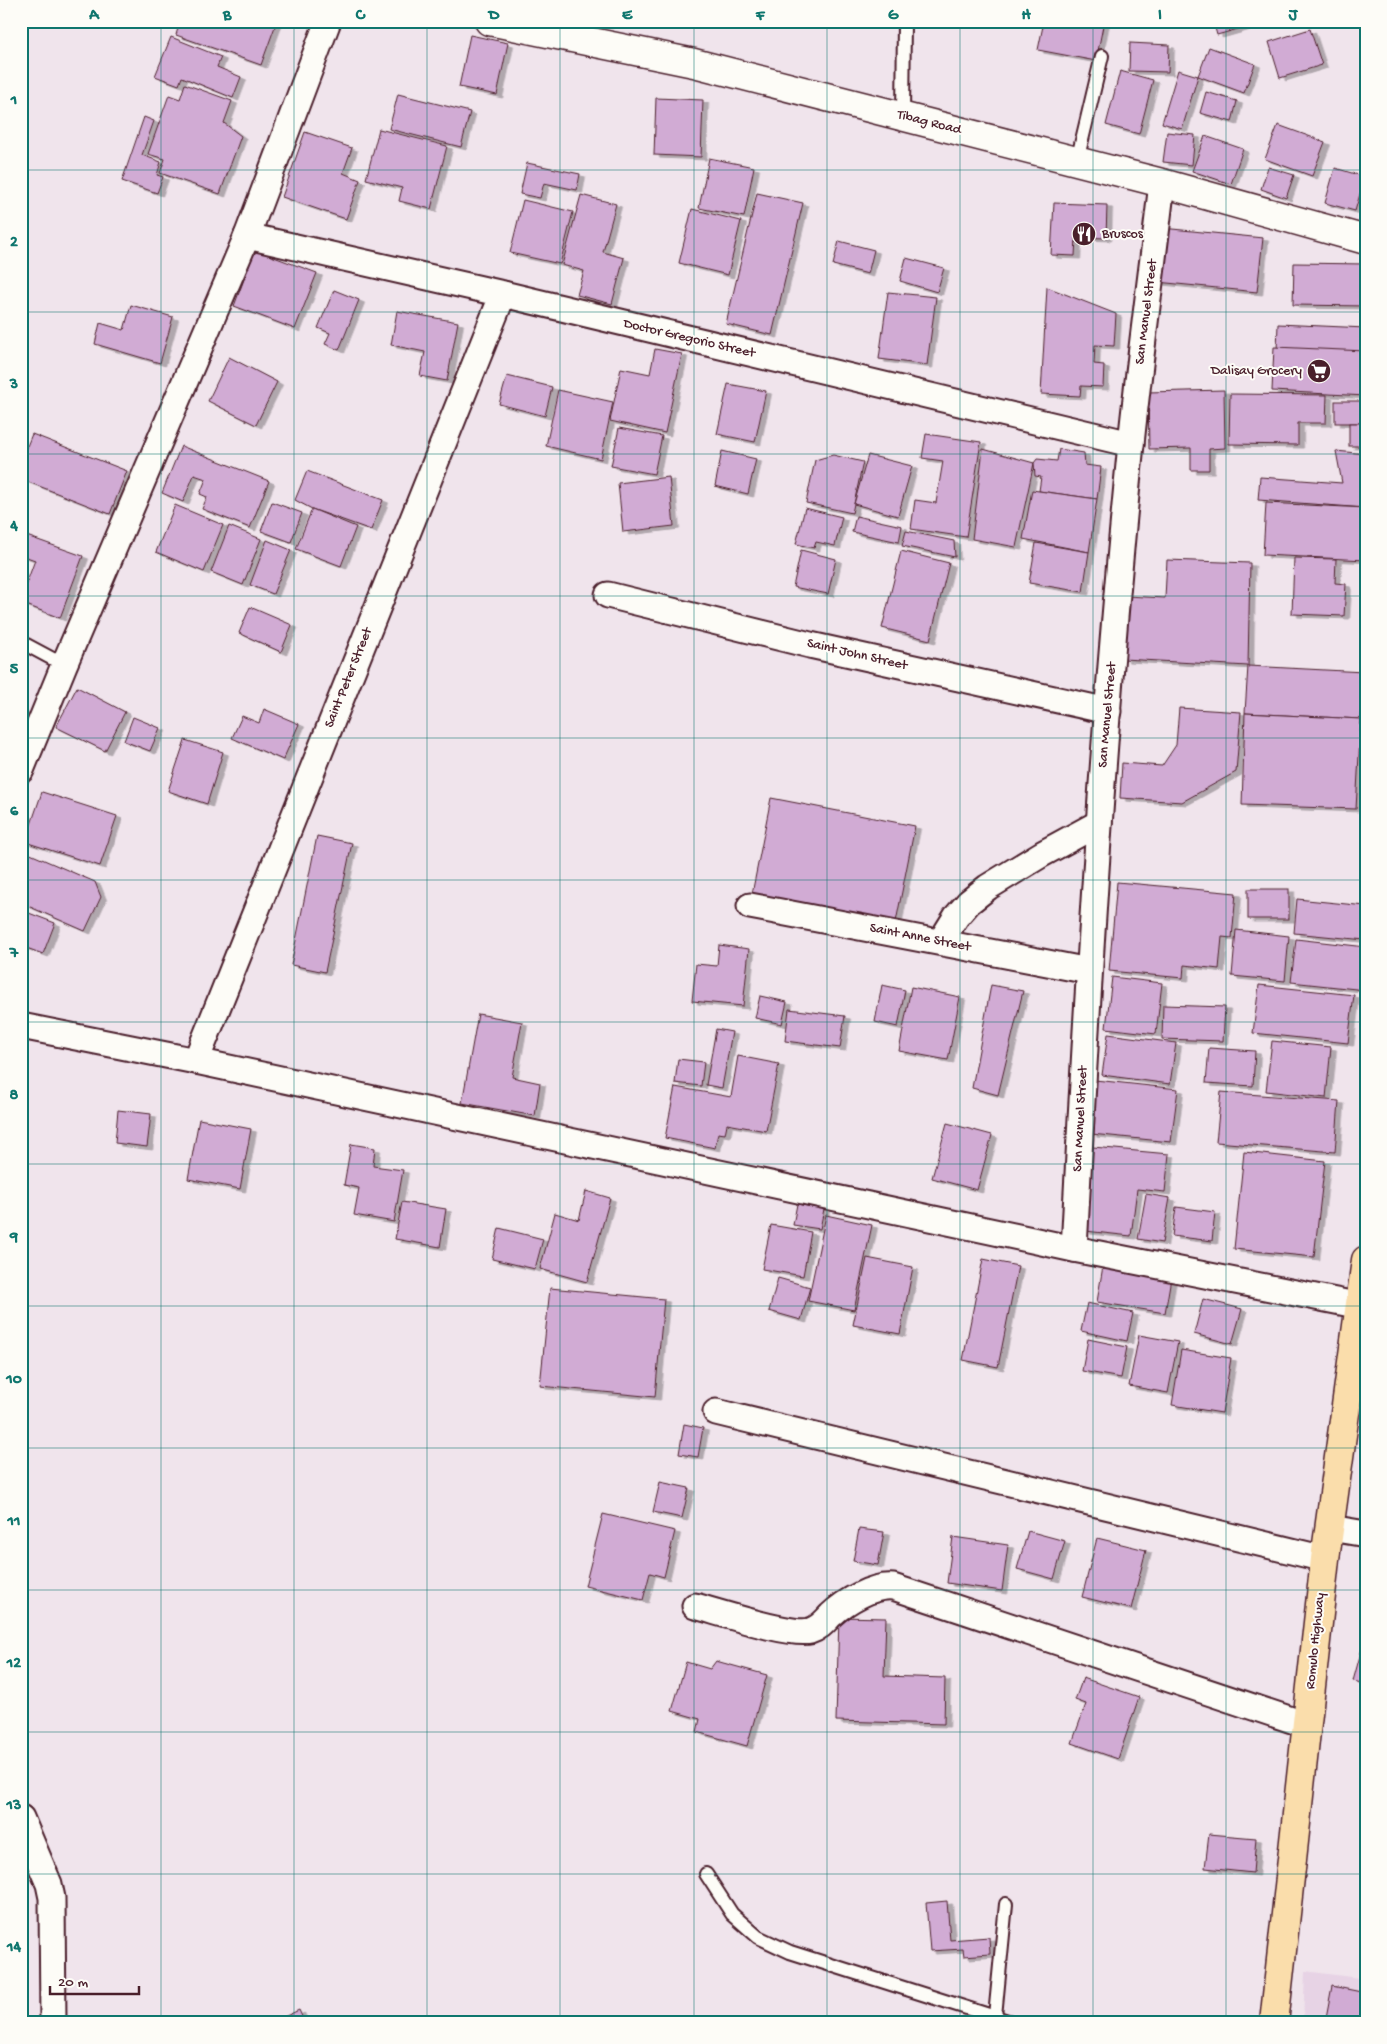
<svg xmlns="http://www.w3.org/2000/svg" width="1387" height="2044" viewBox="0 0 1387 2044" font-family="'Gochi Hand',sans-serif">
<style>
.built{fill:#e7d3e5}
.building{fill:#d1abd4;stroke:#4a1f2b;filter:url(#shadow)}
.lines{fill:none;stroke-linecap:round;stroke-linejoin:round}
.service-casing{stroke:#4a1f2b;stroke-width:16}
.minor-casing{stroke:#4a1f2b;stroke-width:29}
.tertiary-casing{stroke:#4a1f2b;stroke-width:31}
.trunk-casing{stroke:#4a1f2b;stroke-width:31}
.service{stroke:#fdfcf7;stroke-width:12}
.minor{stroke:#fdfcf7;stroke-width:25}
.tertiary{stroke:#fdfcf7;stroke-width:28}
.trunk{stroke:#faddab;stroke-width:28}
.grid{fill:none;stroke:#0f766e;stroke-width:1;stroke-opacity:0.55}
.labels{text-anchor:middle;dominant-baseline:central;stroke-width:4;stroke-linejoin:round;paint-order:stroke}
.street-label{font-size:14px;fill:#4a1f2b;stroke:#fdfcf7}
.poi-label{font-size:14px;fill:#4a1f2b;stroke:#fdfcf7;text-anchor:start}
.neatline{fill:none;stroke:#0f766e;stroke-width:2}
.grid-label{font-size:16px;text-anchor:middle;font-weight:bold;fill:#0f766e}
</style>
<defs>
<filter id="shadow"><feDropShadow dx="5.5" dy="3" stdDeviation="0" flood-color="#0004"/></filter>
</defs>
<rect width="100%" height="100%" fill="#f0e4ec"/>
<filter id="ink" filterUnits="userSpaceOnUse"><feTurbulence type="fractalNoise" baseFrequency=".02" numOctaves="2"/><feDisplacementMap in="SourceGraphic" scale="10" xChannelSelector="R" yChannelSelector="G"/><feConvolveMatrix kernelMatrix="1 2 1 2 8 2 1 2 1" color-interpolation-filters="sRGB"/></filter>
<g filter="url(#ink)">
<polygon class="built" points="1305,1971 1366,1979 1366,2023 1303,2023"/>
<g class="building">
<polygon points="180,21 277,21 261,65 176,35"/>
<polygon points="1044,21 1104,21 1096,61 1038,50"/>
<polygon points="1213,21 1266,21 1217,35"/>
<polygon points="1310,29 1322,65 1280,78 1269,42"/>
<polygon points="470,35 508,43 497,95 459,87"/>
<polygon points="171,37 221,57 217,67 241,77 233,98 182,77 179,85 155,76"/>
<polygon points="1130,43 1169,45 1168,72 1129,71"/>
<polygon points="1209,47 1255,64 1244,93 1198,76"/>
<polygon points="1178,70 1198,76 1182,129 1162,123"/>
<polygon points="1120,71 1153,80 1139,134 1106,125"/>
<polygon points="185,84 232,101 224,123 241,136 220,194 160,173 165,159 148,154 169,95 180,99"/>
<polygon points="1206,92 1237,101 1232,122 1200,113"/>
<polygon points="398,94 470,112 461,147 389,129"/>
<polygon points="656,98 703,100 701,157 654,155"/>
<polygon points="144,117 154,121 142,155 161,162 157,175 163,177 157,193 122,181"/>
<polygon points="1278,125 1325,142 1312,176 1265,159"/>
<polygon points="379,129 447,146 431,209 399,201 402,188 366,179"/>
<polygon points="305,132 352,148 343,173 360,180 346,219 282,197"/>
<polygon points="1167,132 1195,135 1192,165 1163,162"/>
<polygon points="1205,136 1243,149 1231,184 1192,171"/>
<polygon points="709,158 754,167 744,217 699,208"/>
<polygon points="527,163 580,174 577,190 544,183 540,198 520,194"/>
<polygon points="1268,167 1294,175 1286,198 1261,189"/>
<polygon points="1335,168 1365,177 1355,211 1325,203"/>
<polygon points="757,193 803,203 772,335 726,324"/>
<polygon points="581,195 616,204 603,252 624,258 612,304 577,295 584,271 562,265"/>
<polygon points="523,200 573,212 560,264 510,253"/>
<polygon points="1054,203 1107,205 1106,238 1076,237 1075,256 1051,255"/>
<polygon points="692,209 741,221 728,275 679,263"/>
<polygon points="1162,228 1263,238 1257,292 1157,282"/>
<polygon points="839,241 874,250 868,274 833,265"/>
<polygon points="255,250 317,273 295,329 234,306"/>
<polygon points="906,258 944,268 937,292 900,281"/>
<polygon points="1294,263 1366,264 1366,306 1293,305"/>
<polygon points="1047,287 1116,314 1114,346 1095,345 1094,364 1104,365 1103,387 1081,386 1080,396 1041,394"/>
<polygon points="334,290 359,300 339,350 325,344 330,333 318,328"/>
<polygon points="888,292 936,297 927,365 879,359"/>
<polygon points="131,305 173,317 160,363 95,344 100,323 124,330"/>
<polygon points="397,311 458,322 447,381 420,376 425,352 391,345"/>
<polygon points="1278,324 1366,328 1366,353 1277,350"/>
<polygon points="1274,347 1366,351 1366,396 1272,391"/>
<polygon points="655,349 682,354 665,433 610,421 621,368 650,374"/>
<polygon points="229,357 277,382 256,425 208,401"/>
<polygon points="507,376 552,387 545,416 499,404"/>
<polygon points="728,384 766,391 755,442 717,434"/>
<polygon points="558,390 613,402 601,459 546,446"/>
<polygon points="1224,390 1225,448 1209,449 1209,470 1191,470 1191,448 1149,449 1148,392"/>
<polygon points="1230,394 1327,395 1326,423 1298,423 1298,445 1229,444"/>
<rect x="1335" y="401" width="31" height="22"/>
<rect x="1349" y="423" width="17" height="23"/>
<polygon points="619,428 662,436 654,474 611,466"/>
<polygon points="32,434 127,471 110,514 21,479 21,461"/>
<polygon points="926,434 981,442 966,537 911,529 915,500 936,503 943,461 922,458"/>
<polygon points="181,446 269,481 250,528 202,509 207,497 200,494 206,479 194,475 183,502 162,493"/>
<polygon points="983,449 1034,463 1016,547 972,539"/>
<polygon points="1059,449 1084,453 1085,465 1101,467 1097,499 1039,491 1041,477 1035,476 1034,463 1037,459 1057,461"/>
<polygon points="722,451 756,459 748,494 715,486"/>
<polygon points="1336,451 1366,454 1366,508 1258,500 1260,477 1342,483"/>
<polygon points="833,455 863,462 852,513 806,503 815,460"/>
<polygon points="868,455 912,466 898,516 854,504"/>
<polygon points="307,471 383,500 371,530 312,509 295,500"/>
<polygon points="669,477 674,526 623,532 618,483"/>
<polygon points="1032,490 1097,499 1089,552 1023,539"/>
<polygon points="272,502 302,513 291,542 261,531"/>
<polygon points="1266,503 1366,508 1366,560 1263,555"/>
<polygon points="175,505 223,525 204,572 156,552"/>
<polygon points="805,508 842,517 835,546 816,542 814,548 796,544"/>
<polygon points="312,509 356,527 341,566 296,549"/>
<polygon points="856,516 902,526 899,542 852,532"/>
<polygon points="229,526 261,539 243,585 211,572"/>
<polygon points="906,531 954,541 955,557 902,546"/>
<polygon points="21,534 83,556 60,618 21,603 21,598 35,560 21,555"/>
<polygon points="267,540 291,550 273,594 250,585"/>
<polygon points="1036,543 1089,552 1083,592 1029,583"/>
<polygon points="801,550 836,559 828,594 793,587"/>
<polygon points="901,551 949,563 930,640 882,628"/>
<polygon points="1294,558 1336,559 1335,583 1346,584 1344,616 1292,614"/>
<polygon points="1167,560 1250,563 1248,666 1123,659 1126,596 1165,598"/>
<polygon points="250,607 292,625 281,652 239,633"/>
<polygon points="1248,666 1364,672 1361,719 1245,713"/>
<polygon points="77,687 125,712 105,751 56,727"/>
<polygon points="1179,708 1241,712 1236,772 1182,802 1120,798 1122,763 1162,766 1176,745"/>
<polygon points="264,709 299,724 283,760 232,738 242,716 259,723"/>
<polygon points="1245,713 1361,719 1356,809 1242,805"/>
<polygon points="133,717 160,728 150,751 124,741"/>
<polygon points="185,740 223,752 207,804 168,791"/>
<polygon points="42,792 117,816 100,866 25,842"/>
<polygon points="771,798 915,826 896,922 752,894"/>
<polygon points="317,836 352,843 325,972 291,965"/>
<polygon points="21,850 95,882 101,897 85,931 21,903"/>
<polygon points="1117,882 1236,893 1232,938 1222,937 1219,969 1184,965 1183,978 1109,971"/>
<rect x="1248" y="889" width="41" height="30"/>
<polygon points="1297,899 1366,906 1365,940 1294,933"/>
<polygon points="21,910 55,923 43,954 21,946"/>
<polygon points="1236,930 1289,936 1285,981 1232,976"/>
<polygon points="1296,939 1366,947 1365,990 1291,982"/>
<polygon points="719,945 749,949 743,1006 692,1001 696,964 717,966"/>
<polygon points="1112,977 1162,983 1156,1034 1106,1028"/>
<polygon points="882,985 905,990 898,1027 875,1022"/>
<polygon points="991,985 1023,991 998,1095 972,1088"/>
<polygon points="1259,985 1354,995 1348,1043 1253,1033"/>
<polygon points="911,987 960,997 948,1060 899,1051"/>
<polygon points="760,996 787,1002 782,1024 755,1018"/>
<polygon points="1163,1005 1225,1007 1223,1041 1162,1039"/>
<polygon points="789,1009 845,1016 840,1048 785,1041"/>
<polygon points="478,1014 522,1022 512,1077 540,1083 535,1116 462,1103"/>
<polygon points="716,1029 732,1032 722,1088 706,1085"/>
<polygon points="1108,1034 1176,1043 1170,1084 1102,1075"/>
<polygon points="1272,1041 1331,1047 1326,1098 1266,1091"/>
<polygon points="1209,1048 1255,1051 1253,1086 1206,1083"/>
<polygon points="738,1056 779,1064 766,1131 727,1124 725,1134 718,1133 715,1148 665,1138 675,1087 731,1097"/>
<polygon points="678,1059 704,1062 701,1086 675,1083"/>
<polygon points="1095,1080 1178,1089 1171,1142 1091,1134"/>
<polygon points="1221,1092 1339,1101 1335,1152 1216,1142"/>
<polygon points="118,1110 151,1114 147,1147 115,1143"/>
<polygon points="199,1119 251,1129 240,1189 188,1179"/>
<polygon points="947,1123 992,1135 977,1190 932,1178"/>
<polygon points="351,1144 375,1148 373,1166 403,1170 394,1222 354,1215 359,1188 344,1185"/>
<polygon points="1093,1147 1169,1154 1165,1192 1137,1189 1131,1236 1085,1231"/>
<polygon points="1244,1152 1325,1161 1314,1257 1234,1249"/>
<polygon points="586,1191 610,1198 587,1282 540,1269 555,1213 579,1220"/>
<polygon points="1146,1194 1170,1198 1162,1243 1138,1239"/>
<polygon points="402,1202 446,1209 440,1247 395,1239"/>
<polygon points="797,1204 824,1209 820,1229 793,1225"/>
<polygon points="1176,1207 1215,1212 1212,1241 1172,1236"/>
<polygon points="826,1215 872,1225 854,1310 808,1301"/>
<polygon points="771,1225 811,1232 803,1276 762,1269"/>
<polygon points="499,1228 543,1239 535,1269 492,1259"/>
<polygon points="867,1258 913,1267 900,1334 853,1325"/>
<polygon points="983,1259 1018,1266 998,1367 963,1360"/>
<polygon points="1103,1266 1171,1278 1165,1313 1097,1302"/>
<polygon points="778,1278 810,1287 801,1320 769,1311"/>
<polygon points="550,1288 664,1299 655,1397 540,1386"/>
<polygon points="1203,1299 1242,1309 1232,1344 1194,1334"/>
<polygon points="1087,1303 1133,1313 1127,1341 1081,1331"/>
<polygon points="1139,1335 1178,1342 1168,1393 1129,1386"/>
<polygon points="1088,1339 1127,1347 1121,1378 1082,1371"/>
<polygon points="1181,1350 1231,1358 1222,1413 1172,1405"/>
<polygon points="684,1424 703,1428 698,1457 679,1454"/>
<polygon points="660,1482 689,1488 682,1518 653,1512"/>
<polygon points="603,1514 675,1531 664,1577 650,1573 643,1600 585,1586"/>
<polygon points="859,1529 884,1532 878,1565 853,1561"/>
<polygon points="1028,1531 1065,1541 1054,1579 1017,1569"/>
<polygon points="953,1537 1008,1545 1002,1591 947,1583"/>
<polygon points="1097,1538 1146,1550 1131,1609 1082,1597"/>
<polygon points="839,1617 886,1618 884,1676 945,1678 944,1724 836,1721"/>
<polygon points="1366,1634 1366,1684 1353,1681"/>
<polygon points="716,1661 767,1675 747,1746 697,1732 700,1719 672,1711 686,1662 710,1669"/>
<polygon points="1083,1678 1139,1697 1118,1759 1072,1743 1086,1704 1075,1700"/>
<polygon points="1209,1834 1256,1838 1253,1873 1205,1868"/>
<polygon points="947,1901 950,1940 989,1937 990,1954 964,1956 963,1949 930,1951 926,1903"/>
<polygon points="1332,1986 1366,1993 1366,2023 1325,2023"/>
<polygon points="299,2010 305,2023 271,2023"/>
</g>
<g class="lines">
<g class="service-casing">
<g id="service">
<polyline points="903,116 904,21"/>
<polyline points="1077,161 1102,56"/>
<polyline points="21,642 64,665"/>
<polyline points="706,1874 732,1914 758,1937 790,1952 1014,2023"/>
<polyline points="995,2016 1006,1904"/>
</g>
</g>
<g class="minor-casing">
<g id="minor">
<polyline points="247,236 503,294 1131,444"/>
<polyline points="608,595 810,645 1108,711"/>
<polyline points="21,770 64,665 247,236 328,21"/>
<polyline points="750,906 1089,971"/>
<polyline points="941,941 956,917 969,902 988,887 1042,854 1099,823"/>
<polyline points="21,1026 196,1061 1074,1249 1366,1307"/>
<polyline points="196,1061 503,294"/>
<path d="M1074,1249C1088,980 1104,712 1131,444C1140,357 1152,270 1162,183"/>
<polyline points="716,1412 1325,1559"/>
<polyline points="1330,1528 1366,1534"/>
<path d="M695,1606C718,1612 790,1636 810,1631C820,1628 825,1621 831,1615C846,1601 873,1585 893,1587L1307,1725"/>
<polyline points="21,1818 49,1884 52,1898 53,2023"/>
</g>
</g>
<g class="tertiary-casing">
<polyline id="tertiary" points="489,21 694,63 1162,183 1366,240"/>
</g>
<g class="trunk-casing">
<polyline id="trunk" points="1274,2023 1325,1559 1366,1260"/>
</g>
<use href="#service" class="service"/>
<use href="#minor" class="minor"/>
<use href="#tertiary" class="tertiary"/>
<use href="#trunk" class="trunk"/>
</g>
</g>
<path class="grid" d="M161,21V2023M294,21V2023M427,21V2023M560,21V2023M694,21V2023M827,21V2023M960,21V2023M1093,21V2023M1226,21V2023M21,170H1366M21,312H1366M21,454H1366M21,596H1366M21,738H1366M21,880H1366M21,1022H1366M21,1164H1366M21,1306H1366M21,1448H1366M21,1590H1366M21,1732H1366M21,1874H1366"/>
<defs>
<g id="restaurant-disc" transform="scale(1.25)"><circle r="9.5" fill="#4a1f2b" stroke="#fdfcf7"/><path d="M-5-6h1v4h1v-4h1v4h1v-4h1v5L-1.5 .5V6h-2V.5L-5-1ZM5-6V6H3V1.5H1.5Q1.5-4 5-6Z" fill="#fff"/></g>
<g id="supermarket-disc" transform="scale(1.25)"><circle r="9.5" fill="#4a1f2b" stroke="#fdfcf7"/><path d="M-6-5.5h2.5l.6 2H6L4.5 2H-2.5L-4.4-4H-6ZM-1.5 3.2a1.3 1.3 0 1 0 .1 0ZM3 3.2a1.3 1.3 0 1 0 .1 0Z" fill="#fff"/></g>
</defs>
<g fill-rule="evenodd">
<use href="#restaurant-disc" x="1084" y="234"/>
<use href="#supermarket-disc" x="1319" y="371"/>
</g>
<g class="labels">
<g class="street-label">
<text transform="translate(929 123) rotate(14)">Tibag Road</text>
<text transform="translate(1147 312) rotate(-83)">San Manuel Street</text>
<text transform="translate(689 339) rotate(13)">Doctor Gregorio Street</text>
<text transform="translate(857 655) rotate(13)">Saint John Street</text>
<text transform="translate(349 678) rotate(-68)">Saint Peter Street</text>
<text transform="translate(1108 715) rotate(-85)">San Manuel Street</text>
<text transform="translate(920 938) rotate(11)">Saint Anne Street</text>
<text transform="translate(1081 1119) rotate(-87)">San Manuel Street</text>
<text transform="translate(1316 1641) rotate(-84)">Romulo Highway</text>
</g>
<g class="poi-label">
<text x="1102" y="234">Bruscos</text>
<text x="1302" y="371" text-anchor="end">Dalisay Grocery</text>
</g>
</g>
<rect width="1387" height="2044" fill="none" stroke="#fdfcf7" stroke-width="55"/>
<path d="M50 1986v8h89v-8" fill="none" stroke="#4a1f2b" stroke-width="2.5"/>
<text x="58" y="1986" font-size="15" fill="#4a1f2b" stroke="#fdfcf7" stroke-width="4" paint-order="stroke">20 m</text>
<rect x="28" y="28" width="1332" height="1988" class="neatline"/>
<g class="grid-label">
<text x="94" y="19">A</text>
<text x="227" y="19">B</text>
<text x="360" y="19">C</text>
<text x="494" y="19">D</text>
<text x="627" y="19">E</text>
<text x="760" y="19">F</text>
<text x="893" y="19">G</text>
<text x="1026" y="19">H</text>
<text x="1160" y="19">I</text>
<text x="1293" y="19">J</text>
<text x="14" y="104">1</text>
<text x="14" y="246">2</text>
<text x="14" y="388">3</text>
<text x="14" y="530">4</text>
<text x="14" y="673">5</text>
<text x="14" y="815">6</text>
<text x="14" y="957">7</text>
<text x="14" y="1099">8</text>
<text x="14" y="1241">9</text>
<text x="14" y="1383">10</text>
<text x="14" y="1525">11</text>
<text x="14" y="1667">12</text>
<text x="14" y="1809">13</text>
<text x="14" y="1951">14</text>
</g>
</svg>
